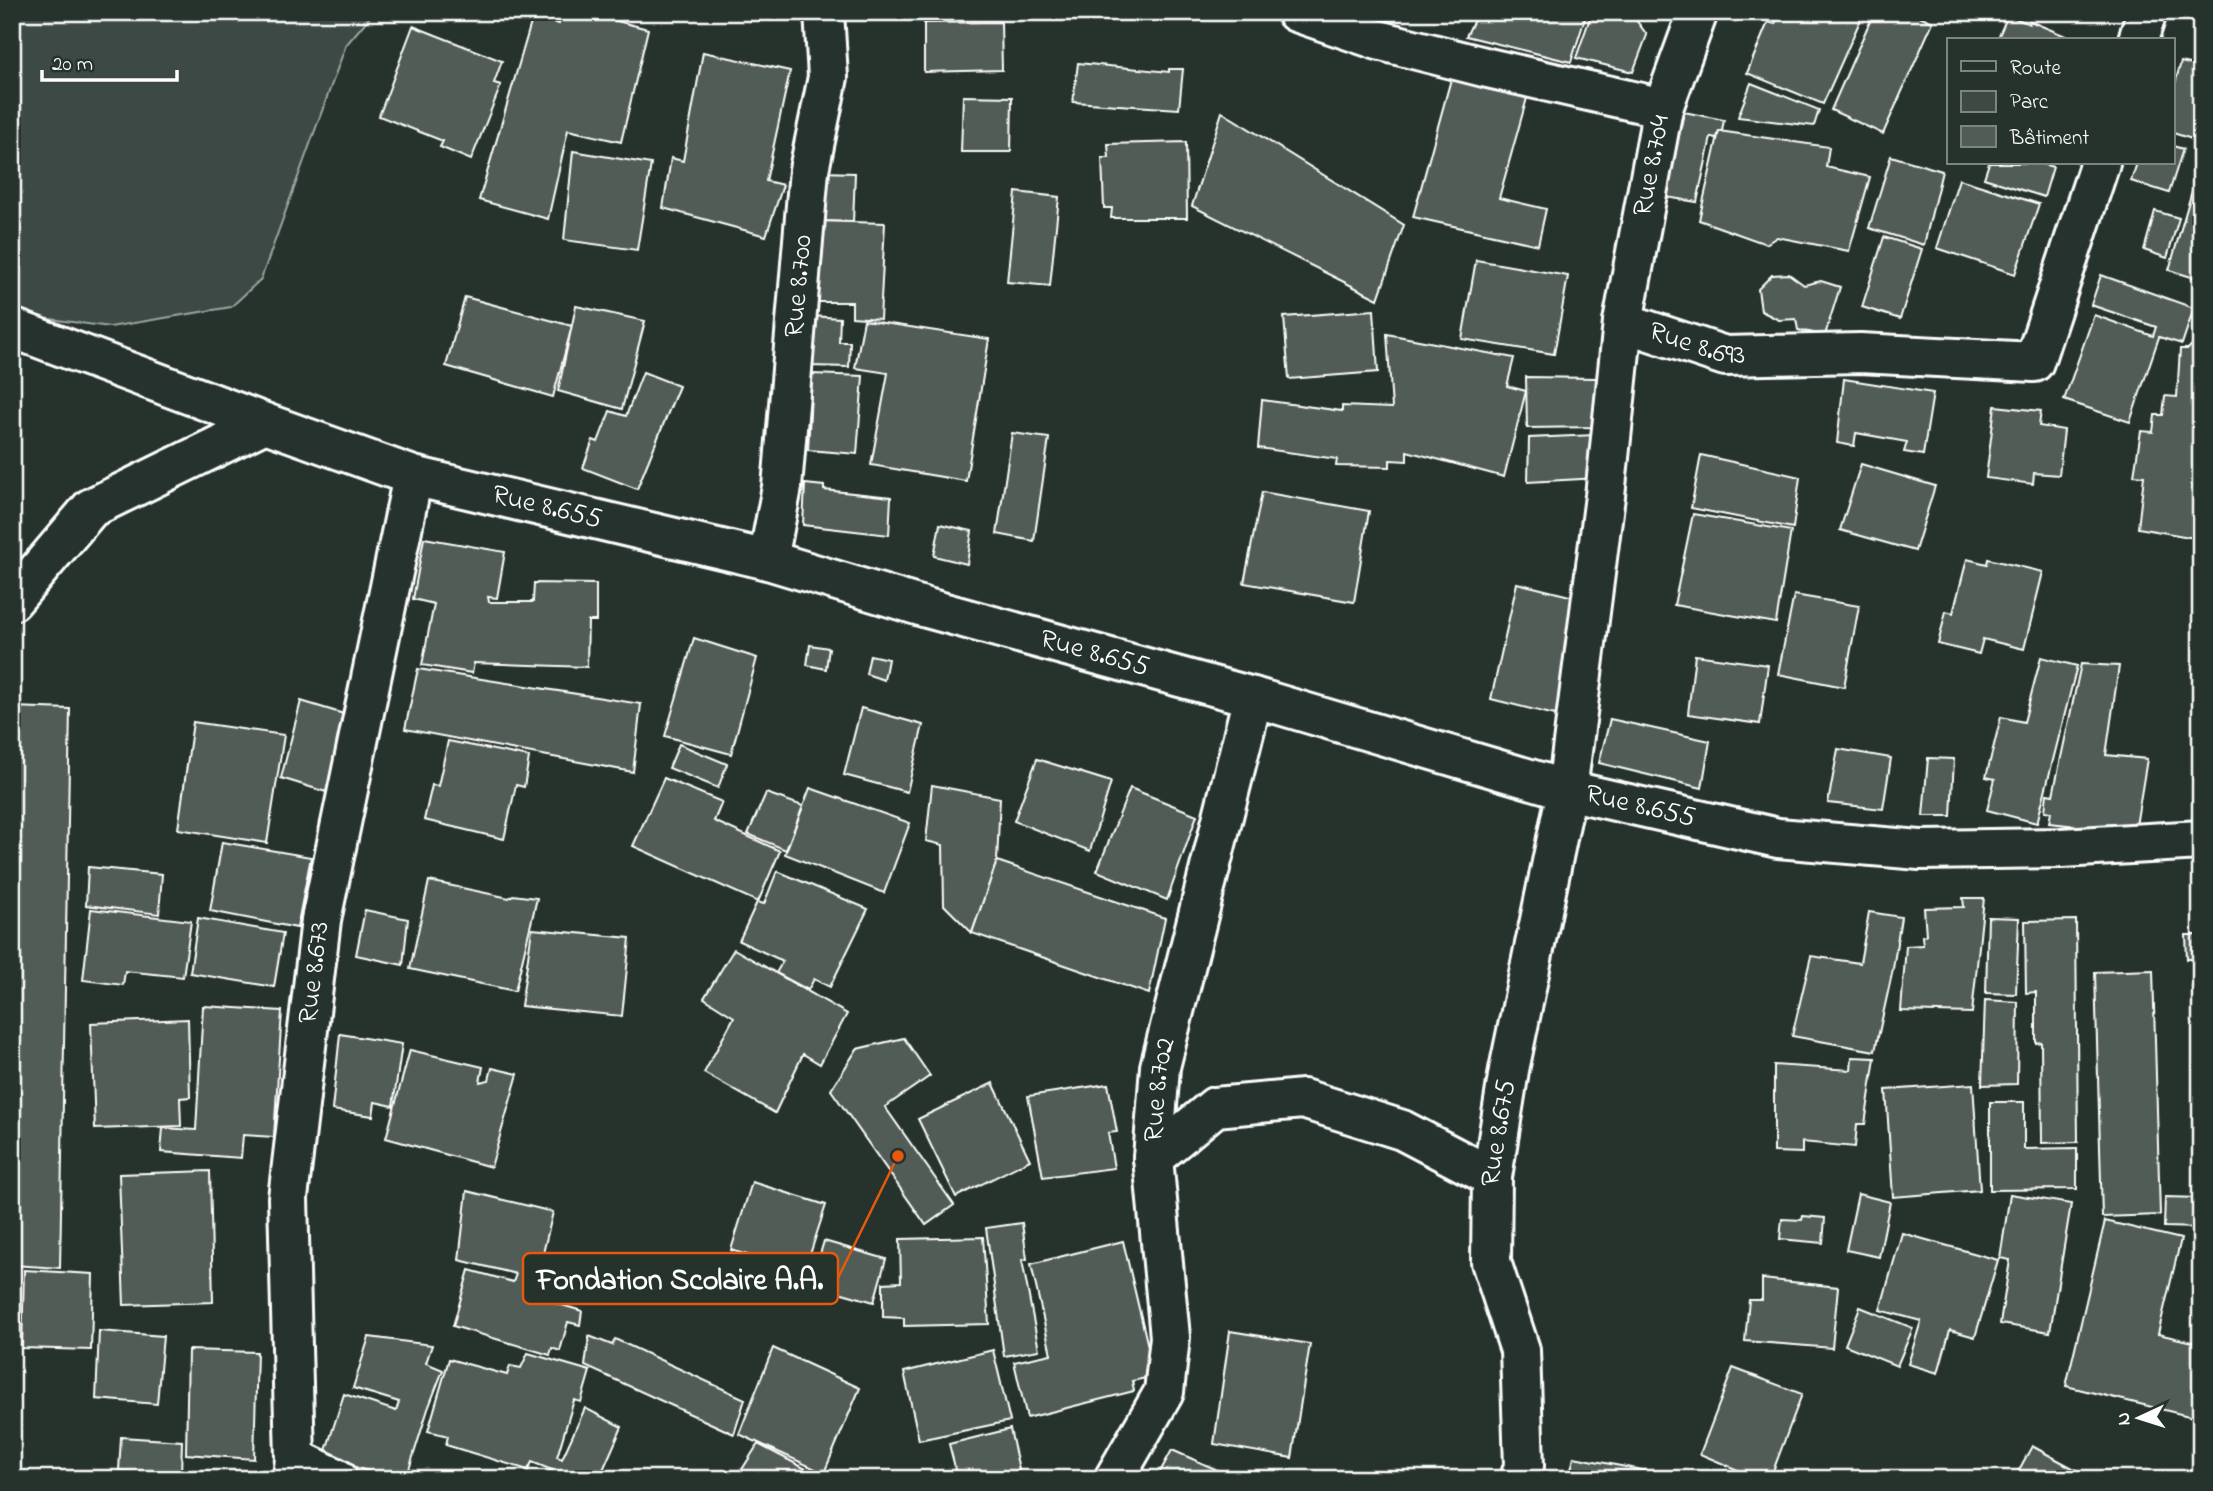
<svg xmlns="http://www.w3.org/2000/svg" width="2213" height="1491" viewBox="0 0 2213 1491" font-family="'Indie Flower',sans-serif">
<style>
.green{fill:#3e4944;stroke:#9ea4a2;stroke-width:2}
.building{fill:#515c57;stroke:#fff;stroke-width:2}
.lines{fill:none;stroke-linecap:round;stroke-linejoin:round}
.street-casing{stroke:#fff;stroke-width:44}
.secondary-casing{stroke:#fff;stroke-width:44}
.street{stroke:#26332d;stroke-width:38}
.secondary{stroke:#26332d;stroke-width:38}
.labels{text-anchor:middle;dominant-baseline:central;stroke-width:5;stroke-linejoin:round;paint-order:stroke}
.street-label{font-size:28px;fill:#fff;stroke:#26332d}
.leader{fill:none;stroke:#e8590c;stroke-width:2.5}
.callout-dot{fill:#e8590c;stroke:#26332d;stroke-width:2.5}
.callout{fill:#26332d;stroke:#e8590c;stroke-width:2.5}
.callout-label{font-size:30px;text-anchor:middle;font-weight:bold;fill:#fff}
</style>
<rect width="100%" height="100%" fill="#26332d"/>
<filter id="ink" filterUnits="userSpaceOnUse"><feTurbulence type="fractalNoise" baseFrequency=".0143" numOctaves="2"/><feDisplacementMap in="SourceGraphic" scale="14" xChannelSelector="R" yChannelSelector="G"/><feConvolveMatrix kernelMatrix="1 2 1 2 8 2 1 2 1" color-interpolation-filters="sRGB"/></filter>
<g filter="url(#ink)">
<polygon class="green" points="12,12 374,12 346,45 261,279 231,307 110,327 12,314"/>
<g class="building">
<polygon points="562,12 582,12 648,29 621,142 568,130 548,219 479,200 533,16 559,24"/>
<polygon points="1478,12 1587,12 1571,62 1466,36"/>
<polygon points="1592,12 1630,12 1647,35 1633,72 1576,58"/>
<polygon points="1779,12 1864,12 1823,104 1747,73 1768,22 1775,24"/>
<polygon points="1874,12 1911,12 1933,22 1883,134 1831,110"/>
<polygon points="2008,15 2029,24 2030,21 2075,40 1997,40"/>
<polygon points="1001,22 1002,70 924,72 924,23"/>
<polygon points="413,26 502,61 494,83 501,85 471,160 440,147 443,141 379,116"/>
<polygon points="703,52 790,71 766,181 783,185 766,236 663,208 671,158 683,161"/>
<polygon points="2181,62 2201,67 2201,142 2173,133 2173,91"/>
<polygon points="1078,63 1169,72 1169,69 1183,69 1179,109 1073,102"/>
<polygon points="1451,79 1527,98 1499,198 1546,209 1538,245 1413,217"/>
<polygon points="1751,83 1819,110 1814,126 1738,117"/>
<polygon points="963,96 1012,97 1011,152 961,152"/>
<polygon points="1222,112 1404,225 1378,299 1192,206"/>
<polygon points="1684,112 1724,120 1722,131 1719,131 1717,138 1711,137 1697,202 1666,197"/>
<polygon points="1719,131 1829,147 1826,167 1870,177 1849,251 1777,237 1766,244 1699,220"/>
<polygon points="1186,142 1187,218 1111,218 1112,208 1104,208 1102,158 1109,158 1108,144"/>
<polygon points="2173,146 2183,149 2169,193 2131,181 2137,163 2173,163"/>
<polygon points="573,151 651,164 637,250 564,240"/>
<polygon points="1891,156 1942,171 1924,245 1869,228"/>
<polygon points="2201,160 2201,280 2169,270"/>
<polygon points="1989,163 2039,163 2053,167 2044,197 1984,178"/>
<polygon points="822,172 855,173 853,222 816,221"/>
<polygon points="1959,179 2039,204 2015,274 1937,248"/>
<polygon points="1016,192 1059,197 1050,286 1007,282"/>
<polygon points="2155,211 2179,218 2167,258 2144,250"/>
<polygon points="816,221 885,223 880,319 852,317 852,302 813,302"/>
<polygon points="1884,237 1922,249 1900,319 1862,307"/>
<polygon points="1476,260 1568,276 1554,354 1462,339"/>
<polygon points="1789,274 1804,285 1821,281 1840,287 1825,335 1798,330 1796,319 1779,320 1761,311 1758,289 1772,275"/>
<polygon points="2101,275 2194,308 2182,344 2159,337 2130,422 2064,400 2094,315 2153,336 2156,327 2091,305"/>
<polygon points="465,297 572,326 553,397 446,366"/>
<polygon points="576,306 645,321 622,409 558,391"/>
<polygon points="1374,310 1378,372 1289,379 1284,317"/>
<polygon points="811,316 840,318 839,342 850,342 849,367 809,366"/>
<polygon points="864,320 989,339 966,481 871,465 888,373 855,368"/>
<polygon points="1387,334 1514,358 1507,386 1526,391 1504,477 1407,451 1407,461 1390,460 1390,467 1336,466 1337,459 1258,448 1262,400 1342,411 1342,406 1392,408"/>
<polygon points="2201,335 2201,539 2138,528 2144,476 2134,475 2141,431 2153,432 2155,415 2163,415 2165,396 2177,397 2180,349 2188,349"/>
<polygon points="643,372 679,386 637,489 583,468 593,440 598,442 610,411 626,416"/>
<polygon points="812,374 863,376 857,454 808,450"/>
<polygon points="1526,377 1596,378 1597,427 1527,428"/>
<polygon points="1844,379 1933,393 1923,455 1904,452 1907,442 1856,433 1854,446 1837,443"/>
<polygon points="1995,406 2041,411 2039,426 2064,430 2059,475 2034,473 2033,484 1986,478"/>
<polygon points="1012,433 1049,438 1034,541 997,534"/>
<polygon points="1595,435 1599,478 1528,482 1529,438"/>
<polygon points="1701,455 1800,477 1793,528 1691,508"/>
<polygon points="1861,464 1935,486 1915,551 1840,530"/>
<polygon points="805,484 824,486 824,490 891,497 889,535 803,525"/>
<polygon points="1262,492 1369,511 1354,602 1244,583"/>
<polygon points="1693,514 1791,531 1776,623 1674,605"/>
<polygon points="940,524 972,531 967,564 934,556"/>
<polygon points="424,538 505,552 497,598 488,597 489,602 533,602 534,583 596,584 596,621 588,621 587,667 474,663 472,673 422,665 434,604 413,599"/>
<polygon points="1967,559 1987,564 1988,559 2043,572 2024,649 1983,639 1979,654 1938,644 1946,611 1953,613"/>
<polygon points="1517,583 1582,599 1559,716 1491,699"/>
<polygon points="1794,595 1859,606 1844,687 1778,674"/>
<polygon points="694,638 757,658 731,754 665,736"/>
<polygon points="810,645 829,648 826,669 807,665"/>
<polygon points="870,655 888,659 884,680 866,674"/>
<polygon points="1695,655 1768,665 1760,724 1688,714"/>
<polygon points="2041,657 2077,666 2037,823 1987,810 1995,779 1986,777 2001,717 2024,722"/>
<polygon points="2081,664 2119,666 2106,755 2147,759 2135,832 2049,823 2051,812 2045,811 2047,794 2053,795"/>
<polygon points="418,669 641,704 633,772 405,729"/>
<polygon points="301,701 347,715 326,792 281,778"/>
<polygon points="12,707 70,709 60,1268 12,1265"/>
<polygon points="861,708 923,725 907,792 844,775"/>
<polygon points="1610,719 1710,741 1702,788 1599,763"/>
<polygon points="193,722 284,735 267,843 178,829"/>
<polygon points="448,741 529,757 524,787 516,785 504,839 424,820 432,785 438,786"/>
<polygon points="679,744 727,764 718,788 669,768"/>
<polygon points="1838,749 1891,758 1883,809 1828,803"/>
<polygon points="1928,758 1954,759 1951,816 1923,816"/>
<polygon points="1037,759 1111,782 1090,851 1014,821"/>
<polygon points="664,778 722,802 714,821 780,851 758,902 633,846"/>
<polygon points="932,785 1000,798 997,861 972,933 944,905 943,845 926,841"/>
<polygon points="810,788 910,823 884,893 785,854"/>
<polygon points="1130,788 1197,815 1167,900 1097,871"/>
<polygon points="766,793 803,806 786,850 748,834"/>
<polygon points="222,842 311,857 297,928 210,911"/>
<polygon points="997,861 1165,918 1149,994 972,933"/>
<polygon points="88,867 162,874 159,914 86,905"/>
<polygon points="777,871 868,909 830,987 814,979 808,990 776,973 783,961 739,941 757,902 764,904"/>
<polygon points="429,881 509,898 513,895 537,898 515,991 410,969"/>
<polygon points="1963,898 1984,898 1972,1013 1901,1011 1906,946 1923,945 1922,936 1926,935 1924,908 1964,907"/>
<polygon points="91,909 191,921 183,977 125,971 123,985 83,980"/>
<polygon points="365,910 408,919 403,965 356,955"/>
<polygon points="1869,912 1901,917 1893,969 1875,1051 1792,1036 1811,956 1860,963"/>
<polygon points="1988,917 2019,918 2016,994 1986,993"/>
<polygon points="198,918 283,933 274,987 190,973"/>
<polygon points="2076,920 2078,1142 2042,1143 2041,1042 2036,1043 2036,992 2026,993 2025,921"/>
<polygon points="532,929 630,938 622,1016 521,1006"/>
<polygon points="2186,935 2201,935 2201,959 2187,959"/>
<polygon points="734,949 847,1014 820,1064 803,1054 775,1113 704,1073 734,1017 704,998"/>
<polygon points="2153,970 2160,1215 2102,1217 2095,972"/>
<polygon points="1985,1000 2018,1002 2017,1084 1982,1085"/>
<polygon points="203,1006 282,1011 274,1137 243,1135 241,1158 161,1152 163,1128 196,1130"/>
<polygon points="188,1019 190,1097 180,1098 181,1126 95,1129 91,1023"/>
<polygon points="340,1034 402,1044 393,1106 375,1102 373,1116 332,1110"/>
<polygon points="904,1038 930,1076 885,1107 954,1205 926,1225 831,1090 857,1049"/>
<polygon points="410,1050 483,1067 480,1082 489,1080 492,1068 518,1074 491,1167 386,1138"/>
<polygon points="1852,1057 1875,1058 1865,1124 1857,1124 1855,1147 1802,1142 1802,1153 1774,1152 1774,1065 1851,1070"/>
<polygon points="993,1083 1030,1160 956,1197 918,1119"/>
<polygon points="1108,1084 1117,1132 1108,1133 1114,1168 1043,1177 1028,1096"/>
<polygon points="1973,1084 1980,1190 1893,1197 1886,1090"/>
<polygon points="1990,1102 2024,1102 2024,1149 2077,1148 2077,1189 1990,1190"/>
<polygon points="210,1171 213,1302 124,1305 119,1174"/>
<polygon points="752,1182 826,1205 804,1273 731,1250"/>
<polygon points="467,1191 553,1212 537,1278 557,1282 552,1302 582,1311 580,1325 568,1322 560,1351 552,1348 550,1355 453,1326 469,1270 513,1282 516,1274 459,1260"/>
<polygon points="1858,1194 1890,1202 1879,1257 1846,1250"/>
<polygon points="2010,1194 2071,1204 2050,1332 2000,1324 2010,1260 2000,1258"/>
<polygon points="2165,1197 2201,1198 2201,1228 2164,1227"/>
<polygon points="1803,1216 1825,1218 1823,1243 1780,1239 1782,1219 1802,1220"/>
<polygon points="2105,1221 2181,1239 2158,1334 2201,1344 2201,1419 2066,1386"/>
<polygon points="1022,1223 1027,1259 1022,1260 1039,1350 1004,1356 986,1228"/>
<polygon points="1902,1233 1998,1260 1975,1337 1950,1330 1938,1373 1908,1364 1921,1321 1880,1310"/>
<polygon points="983,1237 989,1324 904,1326 904,1318 883,1317 883,1283 901,1282 900,1239"/>
<polygon points="824,1241 886,1259 874,1302 811,1284"/>
<polygon points="1123,1241 1155,1376 1132,1381 1134,1391 1027,1418 1014,1362 1051,1354 1031,1264"/>
<polygon points="24,1270 93,1274 91,1350 22,1348"/>
<polygon points="1762,1279 1838,1287 1832,1348 1745,1341 1749,1300 1762,1300"/>
<polygon points="1860,1307 1913,1328 1897,1366 1845,1345"/>
<polygon points="99,1331 163,1336 157,1404 96,1399"/>
<polygon points="1230,1331 1310,1344 1292,1458 1214,1444"/>
<polygon points="589,1336 612,1345 615,1339 745,1399 734,1434 585,1366"/>
<polygon points="369,1337 432,1345 426,1363 443,1370 428,1409 406,1479 392,1479 324,1457 344,1394 396,1411 399,1402 353,1388"/>
<polygon points="773,1348 860,1388 824,1473 739,1434"/>
<polygon points="188,1350 257,1352 254,1459 186,1454"/>
<polygon points="993,1350 1010,1421 919,1440 904,1372"/>
<polygon points="528,1353 590,1371 581,1402 574,1400 557,1457 562,1459 585,1408 622,1427 599,1479 548,1479 552,1470 532,1462 528,1470 446,1445 448,1436 428,1431 449,1359 507,1375 510,1366 521,1368"/>
<polygon points="1733,1368 1802,1394 1770,1479 1759,1479 1700,1454"/>
<polygon points="1010,1429 1021,1479 958,1479 949,1444"/>
<polygon points="121,1437 182,1441 181,1475 119,1471"/>
<polygon points="758,1444 825,1479 736,1479"/>
<polygon points="2032,1446 2093,1479 2014,1479"/>
<polygon points="1172,1450 1222,1472 1219,1479 1156,1479"/>
<polygon points="1574,1457 1647,1471 1646,1479 1569,1479"/>
<polygon points="102,1473 173,1477 173,1479 102,1479"/>
</g>
<g class="lines">
<g class="street-casing">
<g id="street">
<polyline points="1296,12 1378,40 1488,68 1663,108"/>
<polyline points="2138,40 2147,12"/>
<path id="s1" d="M1623,322L1663,108L1698,12"/>
<path id="s2" d="M768,560L782,487L809,170L828,77L824,12"/>
<polyline points="12,601 91,508 265,423"/>
<polyline points="1153,1158 1215,1107 1303,1099 1402,1130 1492,1177"/>
<polyline points="295,1458 338,1479"/>
<path id="s3" d="M293,1479L295,1458L288,1198L321,920L413,476"/>
<path id="s4" d="M1114,1479L1164,1392L1170,1337L1153,1158L1160,1067L1253,697"/>
<path id="s5" d="M1520,1479L1524,1466L1520,1350L1491,1262L1492,1177L1509,1070L1567,790L1605,496L1623,322L1725,356L1860,353L2034,362L2100,163"/>
</g>
</g>
<g class="secondary-casing">
<g id="secondary">
<path id="s6" d="M12,328L265,423L413,476L768,560L927,608L1253,697L1567,790L1778,838L1920,850L2061,848L2201,840"/>
</g>
</g>
<use href="#street" class="street"/>
<use href="#secondary" class="secondary"/>
</g>
</g>
<g class="labels">
<g class="street-label">
<text stroke="none"><textPath href="#s1" startOffset="159">Rue 8.704</textPath></text>
<text stroke="none"><textPath href="#s2" startOffset="276">Rue 8.700</textPath></text>
<text stroke="none"><textPath href="#s5" startOffset="1251">Rue 8.693</textPath></text>
<text stroke="none"><textPath href="#s6" startOffset="565">Rue 8.655</textPath></text>
<text stroke="none"><textPath href="#s6" startOffset="1132">Rue 8.655</textPath></text>
<text stroke="none"><textPath href="#s6" startOffset="1699">Rue 8.655</textPath></text>
<text stroke="none"><textPath href="#s3" startOffset="508">Rue 8.673</textPath></text>
<text stroke="none"><textPath href="#s4" startOffset="404">Rue 8.702</textPath></text>
<text stroke="none"><textPath href="#s5" startOffset="352">Rue 8.675</textPath></text>
</g>
</g>
<path class="leader" d="M898 1156L838 1278"/>
<circle class="callout-dot" cx="898" cy="1156" r="7"/>
<rect class="callout" x="523" y="1253" width="315" height="51" rx="7"/>
<g class="callout-label">
<text x="680" y="1289">Fondation Scolaire A.A.</text>
</g>
<rect width="2213" height="1491" fill="none" stroke="#26332d" stroke-width="42"/>
<rect x="21" y="21" width="2171" height="1449" fill="none" stroke="#fff" stroke-width="2.5" filter="url(#ink)"/>
<rect x="1947" y="38" width="228" height="126" fill="#26332d" stroke="#7d8581" stroke-width="2"/>
<rect x="1961" y="61" width="35" height="10" fill="#26332d" stroke="#7d8581" stroke-width="2"/>
<text x="2010" y="74" font-size="21" fill="#ffffff">Route</text>
<rect x="1961" y="91" width="35" height="21" fill="#3e4944" stroke="#7d8581" stroke-width="2"/>
<text x="2010" y="108" font-size="21" fill="#ffffff">Parc</text>
<rect x="1961" y="126" width="35" height="21" fill="#515c57" stroke="#7d8581" stroke-width="2"/>
<text x="2010" y="144" font-size="21" fill="#ffffff">Bâtiment</text>
<g transform="translate(2139 1418) rotate(266)" stroke="#26332d" stroke-width="5" paint-order="stroke">
<path d="M0-5L12 26L0 18L-12 26Z" fill="#ffffff"/>
<text y="-10" font-size="19" font-weight="bold" text-anchor="middle" fill="#ffffff">N</text>
</g>
<path d="M42 70v10h135v-10" fill="none" stroke="#ffffff" stroke-width="3.5"/>
<text x="52" y="70" font-size="21" fill="#ffffff" stroke="#26332d" stroke-width="5" paint-order="stroke">20 m</text>
</svg>
